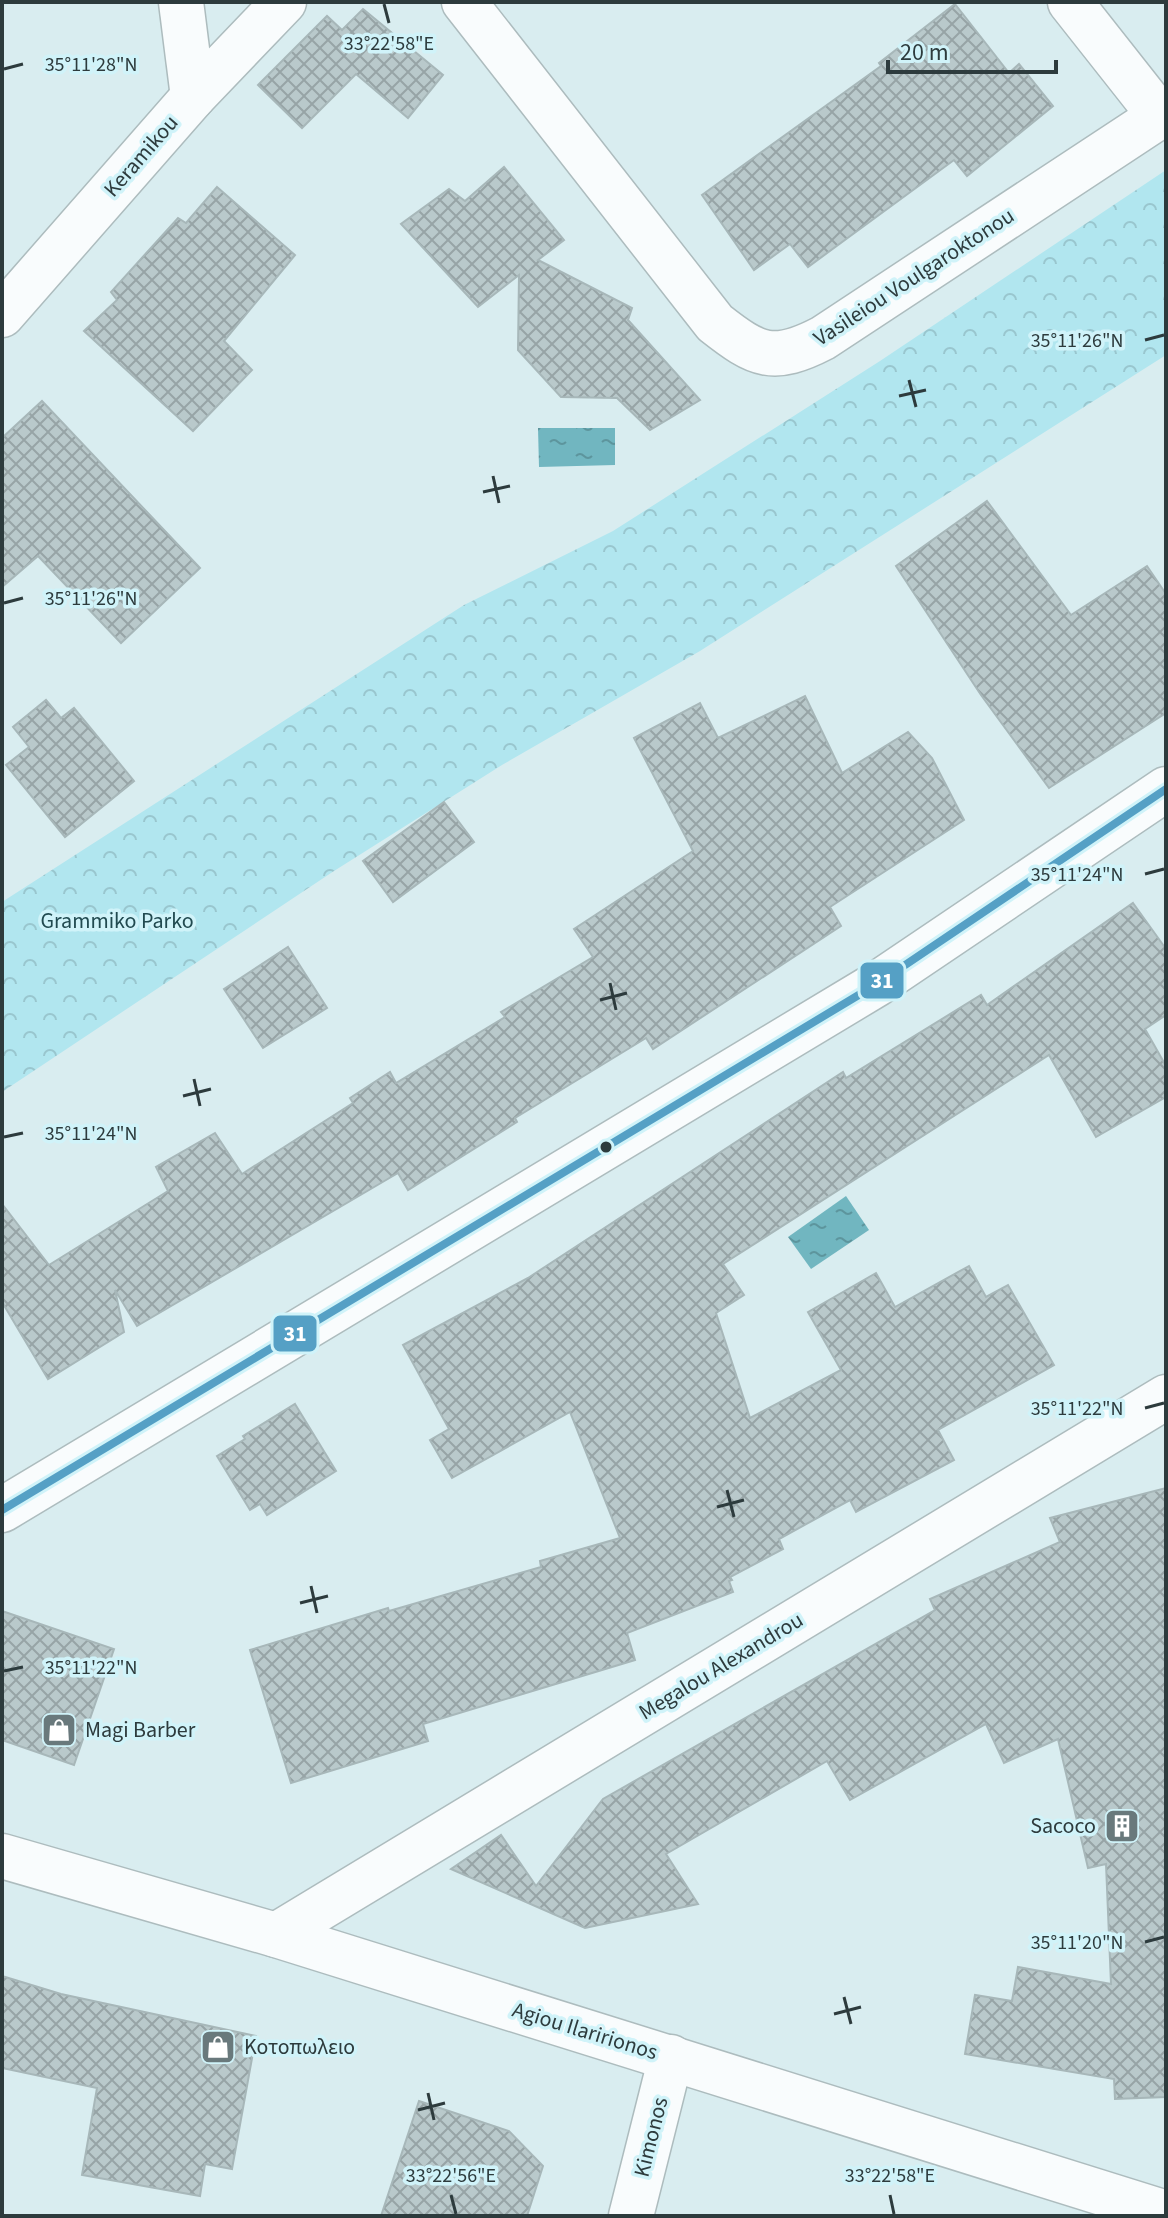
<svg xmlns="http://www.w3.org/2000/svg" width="1168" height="2218" viewBox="0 0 1168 2218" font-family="'Source Sans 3',sans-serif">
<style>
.park{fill:url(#park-crowns)}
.water{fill:url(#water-ripples)}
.building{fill:url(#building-cross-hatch);stroke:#a7b7b9;stroke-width:2}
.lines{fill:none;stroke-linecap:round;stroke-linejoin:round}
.street-casing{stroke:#adbcbe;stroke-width:47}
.secondary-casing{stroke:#adbcbe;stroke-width:47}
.street{stroke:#f9fcfd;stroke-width:44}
.secondary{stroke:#f9fcfd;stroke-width:44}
.bus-1-casing{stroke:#d0f3f9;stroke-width:14}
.bus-1{stroke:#55a0c5;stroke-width:8}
.ticks{fill:none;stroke:#2d3b3d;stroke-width:3}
.bus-dot{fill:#2d3b3d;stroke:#d0f3f9;stroke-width:3}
.labels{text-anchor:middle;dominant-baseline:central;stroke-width:7;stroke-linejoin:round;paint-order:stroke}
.street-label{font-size:22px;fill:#2d3b3d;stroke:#d0f3f9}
.park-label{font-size:22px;fill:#214a50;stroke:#d0f3f9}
.poi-label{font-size:22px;fill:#2d3b3d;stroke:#d0f3f9;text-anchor:start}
.ticks-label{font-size:20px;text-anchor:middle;fill:#2d3b3d;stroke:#d0f3f9;stroke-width:7;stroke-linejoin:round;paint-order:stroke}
.line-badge{stroke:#d0f3f9;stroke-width:3}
.badge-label{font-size:22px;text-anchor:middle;font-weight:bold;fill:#fff}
</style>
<defs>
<pattern id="park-crowns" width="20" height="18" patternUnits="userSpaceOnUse" patternTransform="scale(2)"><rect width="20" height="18" fill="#b1e6ef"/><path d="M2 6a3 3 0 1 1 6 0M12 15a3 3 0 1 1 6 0" fill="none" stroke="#99c6ce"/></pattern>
<pattern id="water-ripples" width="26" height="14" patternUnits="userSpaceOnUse" patternTransform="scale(2)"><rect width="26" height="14" fill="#71b6c0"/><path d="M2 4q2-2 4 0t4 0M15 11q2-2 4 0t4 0" fill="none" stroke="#5d959d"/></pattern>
<pattern id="building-cross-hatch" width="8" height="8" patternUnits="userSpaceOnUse" patternTransform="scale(2)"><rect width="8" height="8" fill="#b9c9cb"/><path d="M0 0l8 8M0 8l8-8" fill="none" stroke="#97a4a6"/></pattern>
</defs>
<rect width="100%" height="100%" fill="#d9edf0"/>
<polygon class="park" points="1166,170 1166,355 700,651 502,765 334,871 2,1092 2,902 464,605 613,531 880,361"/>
<g class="water">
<polygon points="538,428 615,428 615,465 539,467"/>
<polygon points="846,1196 869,1230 811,1269 788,1237"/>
</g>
<g class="building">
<polygon points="955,4 1009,73 1019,64 1053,106 967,176 954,160 808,267 790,244 754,270 702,195 881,66 879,63"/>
<polygon points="363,9 443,75 408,118 356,74 302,128 258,85 327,16 342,30"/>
<polygon points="504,167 564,240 538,260 632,308 628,320 700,400 650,430 617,398 561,397 518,350 519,275 478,307 401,224 449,189 465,201"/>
<polygon points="217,187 295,255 224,341 252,370 193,431 84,331 117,300 111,292 178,218 186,223"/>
<polygon points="42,401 200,568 121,643 38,556 2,587 2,438"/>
<polygon points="987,501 1071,615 1147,566 1166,594 1166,713 1049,788 981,695 896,566"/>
<polygon points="805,696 842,773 908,732 932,758 964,820 830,907 841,926 653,1049 646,1038 515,1118 517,1122 408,1190 398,1173 137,1326 115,1290 124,1332 48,1379 2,1302 2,1204 49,1265 168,1191 156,1167 215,1133 242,1174 353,1103 350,1098 390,1072 396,1083 505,1017 501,1012 593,957 574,929 693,851 634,738 700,703 718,738"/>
<polygon points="46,700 61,718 74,708 134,781 65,837 6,765 29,747 13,727"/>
<polygon points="444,802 474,842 393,902 363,861"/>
<polygon points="1133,903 1166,949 1166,1015 1145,1029 1166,1066 1166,1097 1096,1137 1049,1055 723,1264 744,1295 716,1313 750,1418 841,1370 808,1312 876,1273 895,1307 969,1266 986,1297 1008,1285 1054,1365 938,1430 954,1460 856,1512 850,1500 779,1539 783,1549 730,1577 732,1580 729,1581 733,1592 627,1633 635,1660 423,1724 428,1741 291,1783 250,1650 388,1608 389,1611 541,1567 540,1561 620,1538 570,1412 452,1478 430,1440 449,1429 403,1345 528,1278 843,1072 846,1078 981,995 987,1005"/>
<polygon points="288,947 327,1008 263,1048 224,989"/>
<polygon points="295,1404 336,1471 267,1515 260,1504 250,1510 217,1456 245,1439 243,1436"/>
<polygon points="1166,1488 1166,2097 1115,2099 1114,2079 965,2054 975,1995 1012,2001 1018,1967 1111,1984 1106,1864 1088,1868 1058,1739 1004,1763 986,1724 850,1800 827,1761 666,1854 698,1904 585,1928 451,1869 501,1835 536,1886 603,1799 935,1610 930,1599 1060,1542 1050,1518"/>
<polygon points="2,1611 114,1649 74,1765 2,1740"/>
<polygon points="2,1976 61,1994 256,2036 232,2169 205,2164 200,2196 82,2175 97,2088 2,2068"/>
<polygon points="419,2101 509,2131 543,2166 527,2216 381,2216"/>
</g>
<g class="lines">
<g class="street-casing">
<g id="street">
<polyline points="181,2 193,97"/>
<path d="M464,2L715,323C757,356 773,364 823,338L1166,112"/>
<polyline points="1070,2 1160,116"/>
<polyline points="2,315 193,97 284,2"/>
<polyline points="2,1510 877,984 1166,789"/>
<polyline points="276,1935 1166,1397"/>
<polyline points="631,2216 671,2057"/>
</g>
</g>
<g class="secondary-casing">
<polyline id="secondary" points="2,1856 276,1935 1166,2213"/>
</g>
<use href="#street" class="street"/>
<use href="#secondary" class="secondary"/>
<g class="bus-1-casing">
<polyline id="bus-1" points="2,1510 877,984 1166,789"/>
</g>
<use href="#bus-1" class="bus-1"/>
</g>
<path class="ticks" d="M384,4L389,23M4,69L23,64M1145,340L1164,335M909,380L916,407M899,396L926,390M493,476L499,503M483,492L510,486M4,603L23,598M1145,874L1164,869M610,983L616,1010M600,1000L627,993M194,1079L200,1106M183,1096L211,1089M4,1137L23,1133M1145,1408L1164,1403M727,1490L734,1517M717,1507L744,1500M311,1586L317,1613M300,1603L328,1596M4,1671L23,1667M1145,1942L1164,1937M844,1997L851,2024M834,2014L861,2007M428,2093L434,2120M418,2110L445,2103M451,2195L456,2214M890,2195L894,2214"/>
<defs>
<g id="shop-square" transform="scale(1.8)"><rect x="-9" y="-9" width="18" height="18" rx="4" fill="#69797c" stroke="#d0f3f9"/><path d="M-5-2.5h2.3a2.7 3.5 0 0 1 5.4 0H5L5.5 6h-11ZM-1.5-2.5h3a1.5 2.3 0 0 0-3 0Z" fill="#fff"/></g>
<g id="building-square" transform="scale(1.8)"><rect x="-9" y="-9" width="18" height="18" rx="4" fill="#69797c" stroke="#d0f3f9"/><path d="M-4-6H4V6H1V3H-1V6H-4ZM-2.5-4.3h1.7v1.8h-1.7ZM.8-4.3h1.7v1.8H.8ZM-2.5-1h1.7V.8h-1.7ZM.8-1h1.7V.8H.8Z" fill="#fff"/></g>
</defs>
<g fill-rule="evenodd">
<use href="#shop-square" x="59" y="1730"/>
<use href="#building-square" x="1122" y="1826"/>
<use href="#shop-square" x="218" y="2047"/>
</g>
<circle class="bus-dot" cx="606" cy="1147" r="7"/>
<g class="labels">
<g class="street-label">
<text transform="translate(141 156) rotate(-49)">Keramikou</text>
<text transform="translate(914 277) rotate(-33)">Vasileiou Voulgaroktonou</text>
<text transform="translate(721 1666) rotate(-31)">Megalou Alexandrou</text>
<text transform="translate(585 2031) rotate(17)">Agiou Ilaririonos</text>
<text transform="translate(651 2137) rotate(-76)">Kimonos</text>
</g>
<g class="park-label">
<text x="117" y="921">Grammiko Parko</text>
</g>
<g class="poi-label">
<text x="85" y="1730">Magi Barber</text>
<text x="1096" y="1826" text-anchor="end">Sacoco</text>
<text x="244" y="2047">Κοτοπωλειο</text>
</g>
</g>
<g class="ticks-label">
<text x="389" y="50">33°22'58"E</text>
<text x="91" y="71">35°11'28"N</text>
<text x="1077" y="347">35°11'26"N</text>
<text x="91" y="605">35°11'26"N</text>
<text x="1077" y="881">35°11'24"N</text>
<text x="91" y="1140">35°11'24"N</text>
<text x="1077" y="1415">35°11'22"N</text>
<text x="91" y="1674">35°11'22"N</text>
<text x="1077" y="1949">35°11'20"N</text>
<text x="451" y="2182">33°22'56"E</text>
<text x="890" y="2182">33°22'58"E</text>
</g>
<g class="line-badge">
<rect x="859" y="961" width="46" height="39" rx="8" fill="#55a0c5"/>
<rect x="272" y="1314" width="46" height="39" rx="8" fill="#55a0c5"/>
</g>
<g class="badge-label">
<text x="882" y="988">31</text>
<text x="295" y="1341">31</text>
</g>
<rect width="1168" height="2218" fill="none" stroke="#2d3b3d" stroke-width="8"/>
<path d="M888 60v12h168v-12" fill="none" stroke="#2d3b3d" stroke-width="4"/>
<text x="900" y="60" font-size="24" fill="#2d3b3d" stroke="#d0f3f9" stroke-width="6" paint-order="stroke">20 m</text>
</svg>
